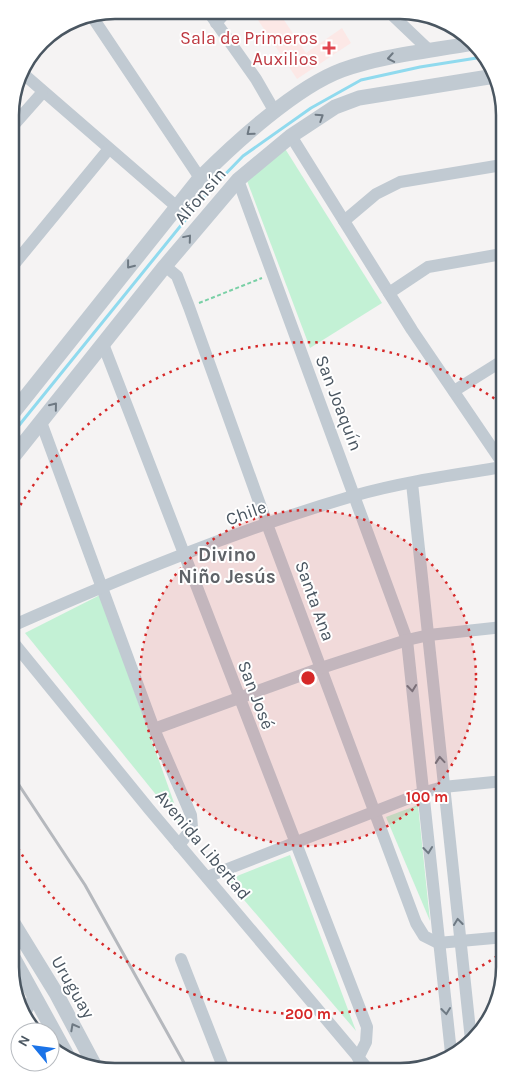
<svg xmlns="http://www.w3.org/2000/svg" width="515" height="1082" viewBox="0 0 515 1082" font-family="Karla,sans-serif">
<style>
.medical{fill:#fce8e6}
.green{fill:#c3f1d5}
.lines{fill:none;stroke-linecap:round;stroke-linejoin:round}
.stream{stroke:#90daee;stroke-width:3}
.path{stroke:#7ad0a6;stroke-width:2;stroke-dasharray:4 2.5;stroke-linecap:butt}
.minor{stroke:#c1cad2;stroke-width:12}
.tertiary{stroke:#c1cad2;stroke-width:15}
.rail{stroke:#b5b8bd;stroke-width:3}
.oneway{stroke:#6e7983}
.ring{fill:none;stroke:#d62828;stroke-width:2.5;stroke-dasharray:2.5 5}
.health-dot{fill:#e0444e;stroke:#fff;stroke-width:2}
.labels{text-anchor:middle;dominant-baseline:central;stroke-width:4;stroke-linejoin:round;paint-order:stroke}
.health-label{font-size:18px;fill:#be3a42;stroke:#fff;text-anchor:end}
.street-label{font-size:18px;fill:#4a5661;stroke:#fff}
.neighbourhood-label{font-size:19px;font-weight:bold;fill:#5f6368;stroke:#fff}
.rim{fill:none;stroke:#4a5661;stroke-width:2.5}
.centre{fill:#d62828;stroke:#fff;stroke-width:2.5}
.ring-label{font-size:15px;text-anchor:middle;font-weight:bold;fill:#d62828;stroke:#fff;stroke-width:4;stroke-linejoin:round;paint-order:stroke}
</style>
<rect width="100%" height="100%" fill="#f5f3f3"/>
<polygon class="medical" points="252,11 278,11 306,53 342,28 351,43 297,79"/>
<g class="green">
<polygon points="284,147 382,303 310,348 246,178"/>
<polygon points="100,595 183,828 25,633"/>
<polygon points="418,805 430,921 386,817"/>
<polygon points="290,855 356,1031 227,880"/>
</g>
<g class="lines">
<polyline class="stream" points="12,434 208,192 243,156 311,108 361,80 420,67 483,57"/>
<polyline class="path" points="199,303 262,278"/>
<g class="minor">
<polyline points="208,11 256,79 275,112"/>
<polyline points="389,12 430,51"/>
<polyline points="91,15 200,178"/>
<polyline points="216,23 227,11"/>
<polyline points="20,71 177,207"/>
<polyline points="11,128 42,93"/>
<polyline points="291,136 412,330 503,464"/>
<polyline points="238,180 407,640 451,1053"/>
<polyline points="344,221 376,194 400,182 502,165"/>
<polyline points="165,266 177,276 189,307 267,524 416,923 424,936 438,943 505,937"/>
<polyline points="11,268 108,150"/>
<polyline points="389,293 428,267 502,254"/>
<polyline points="103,344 367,1027 366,1042 358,1058"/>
<polyline points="454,391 502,361"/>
<polyline points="41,422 154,729 191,815 192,828 179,845"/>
<polyline points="412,483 471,1040"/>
<path d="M12,626C123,577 237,530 353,496C402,482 453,475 503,467"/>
<polyline points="13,642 149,809 368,1069"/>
<polyline points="154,729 321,668 407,640 429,635 503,627"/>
<polyline points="207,877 422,793 443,787 504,781"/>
<polyline points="181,959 224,1069"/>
<polyline points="25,1013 35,995"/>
</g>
<g class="tertiary">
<path d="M12,414L200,178C235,143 296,87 342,70C384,55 431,51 474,43"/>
<polyline points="12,458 165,266 238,180 291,136 335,107 359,98 495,76"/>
<polyline points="13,923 56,993 97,1070"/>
<polyline points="14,959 68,1057"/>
</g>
<polyline class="rail" points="13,776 85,885 188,1070"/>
</g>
<defs><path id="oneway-chevron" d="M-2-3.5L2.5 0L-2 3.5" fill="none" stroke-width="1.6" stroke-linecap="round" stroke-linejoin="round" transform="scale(1.25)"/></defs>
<g class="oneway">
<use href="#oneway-chevron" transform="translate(391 58) rotate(170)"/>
<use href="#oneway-chevron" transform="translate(320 117) rotate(-33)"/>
<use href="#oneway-chevron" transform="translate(250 132) rotate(141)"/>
<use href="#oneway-chevron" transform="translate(188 238) rotate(-50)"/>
<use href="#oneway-chevron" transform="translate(130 265) rotate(128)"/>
<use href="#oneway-chevron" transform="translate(54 406) rotate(-51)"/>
<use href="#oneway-chevron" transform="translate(412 688) rotate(84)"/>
<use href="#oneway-chevron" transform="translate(440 760) rotate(-95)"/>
<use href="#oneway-chevron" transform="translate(428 850) rotate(84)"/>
<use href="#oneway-chevron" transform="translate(458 922) rotate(-97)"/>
<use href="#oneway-chevron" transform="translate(446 1011) rotate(83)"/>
<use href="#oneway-chevron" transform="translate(74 1027) rotate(-118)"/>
</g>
<circle cx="308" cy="678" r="168" fill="#d62828" fill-opacity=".12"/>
<g class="ring">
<circle cx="308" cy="678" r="168"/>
<path d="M503 952A336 336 0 0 1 14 841M13 518A336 336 0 0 1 501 403"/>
</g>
<path class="health-dot" d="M326.5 40.5h5v5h5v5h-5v5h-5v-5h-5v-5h5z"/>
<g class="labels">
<g class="health-label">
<text x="318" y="38">Sala de Primeros<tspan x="318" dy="21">Auxilios</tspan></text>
</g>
<g class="street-label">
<text transform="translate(200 196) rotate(-49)">Alfonsín</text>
<text transform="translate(339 403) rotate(69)">San Joaquín</text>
<text transform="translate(246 513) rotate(-20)">Chile</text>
<text transform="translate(315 601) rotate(70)">Santa Ana</text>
<text transform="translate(256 695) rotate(69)">San José</text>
<text transform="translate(203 845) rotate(50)">Avenida Libertad</text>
<text transform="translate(73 987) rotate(60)">Uruguay</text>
</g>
<g class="neighbourhood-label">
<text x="227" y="555">Divino<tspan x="227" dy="22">Niño Jesús</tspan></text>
</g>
</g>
<path d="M0 0H515V1082H0ZM115 19H400A96 96 0 0 1 496 115V967A96 96 0 0 1 400 1063H115A96 96 0 0 1 19 967V115A96 96 0 0 1 115 19Z" fill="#fff" fill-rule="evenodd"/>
<path class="rim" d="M115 19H400A96 96 0 0 1 496 115V967A96 96 0 0 1 400 1063H115A96 96 0 0 1 19 967V115A96 96 0 0 1 115 19Z"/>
<circle cx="308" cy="678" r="8" class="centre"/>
<g class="ring-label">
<text x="427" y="802">100 m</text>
<text x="308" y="1019">200 m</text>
</g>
<g transform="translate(35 1047) rotate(299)"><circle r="24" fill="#ffffff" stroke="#b7bbc0"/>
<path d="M0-4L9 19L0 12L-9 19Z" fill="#1a73e8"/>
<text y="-8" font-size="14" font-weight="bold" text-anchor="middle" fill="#4a5661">N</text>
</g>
</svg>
